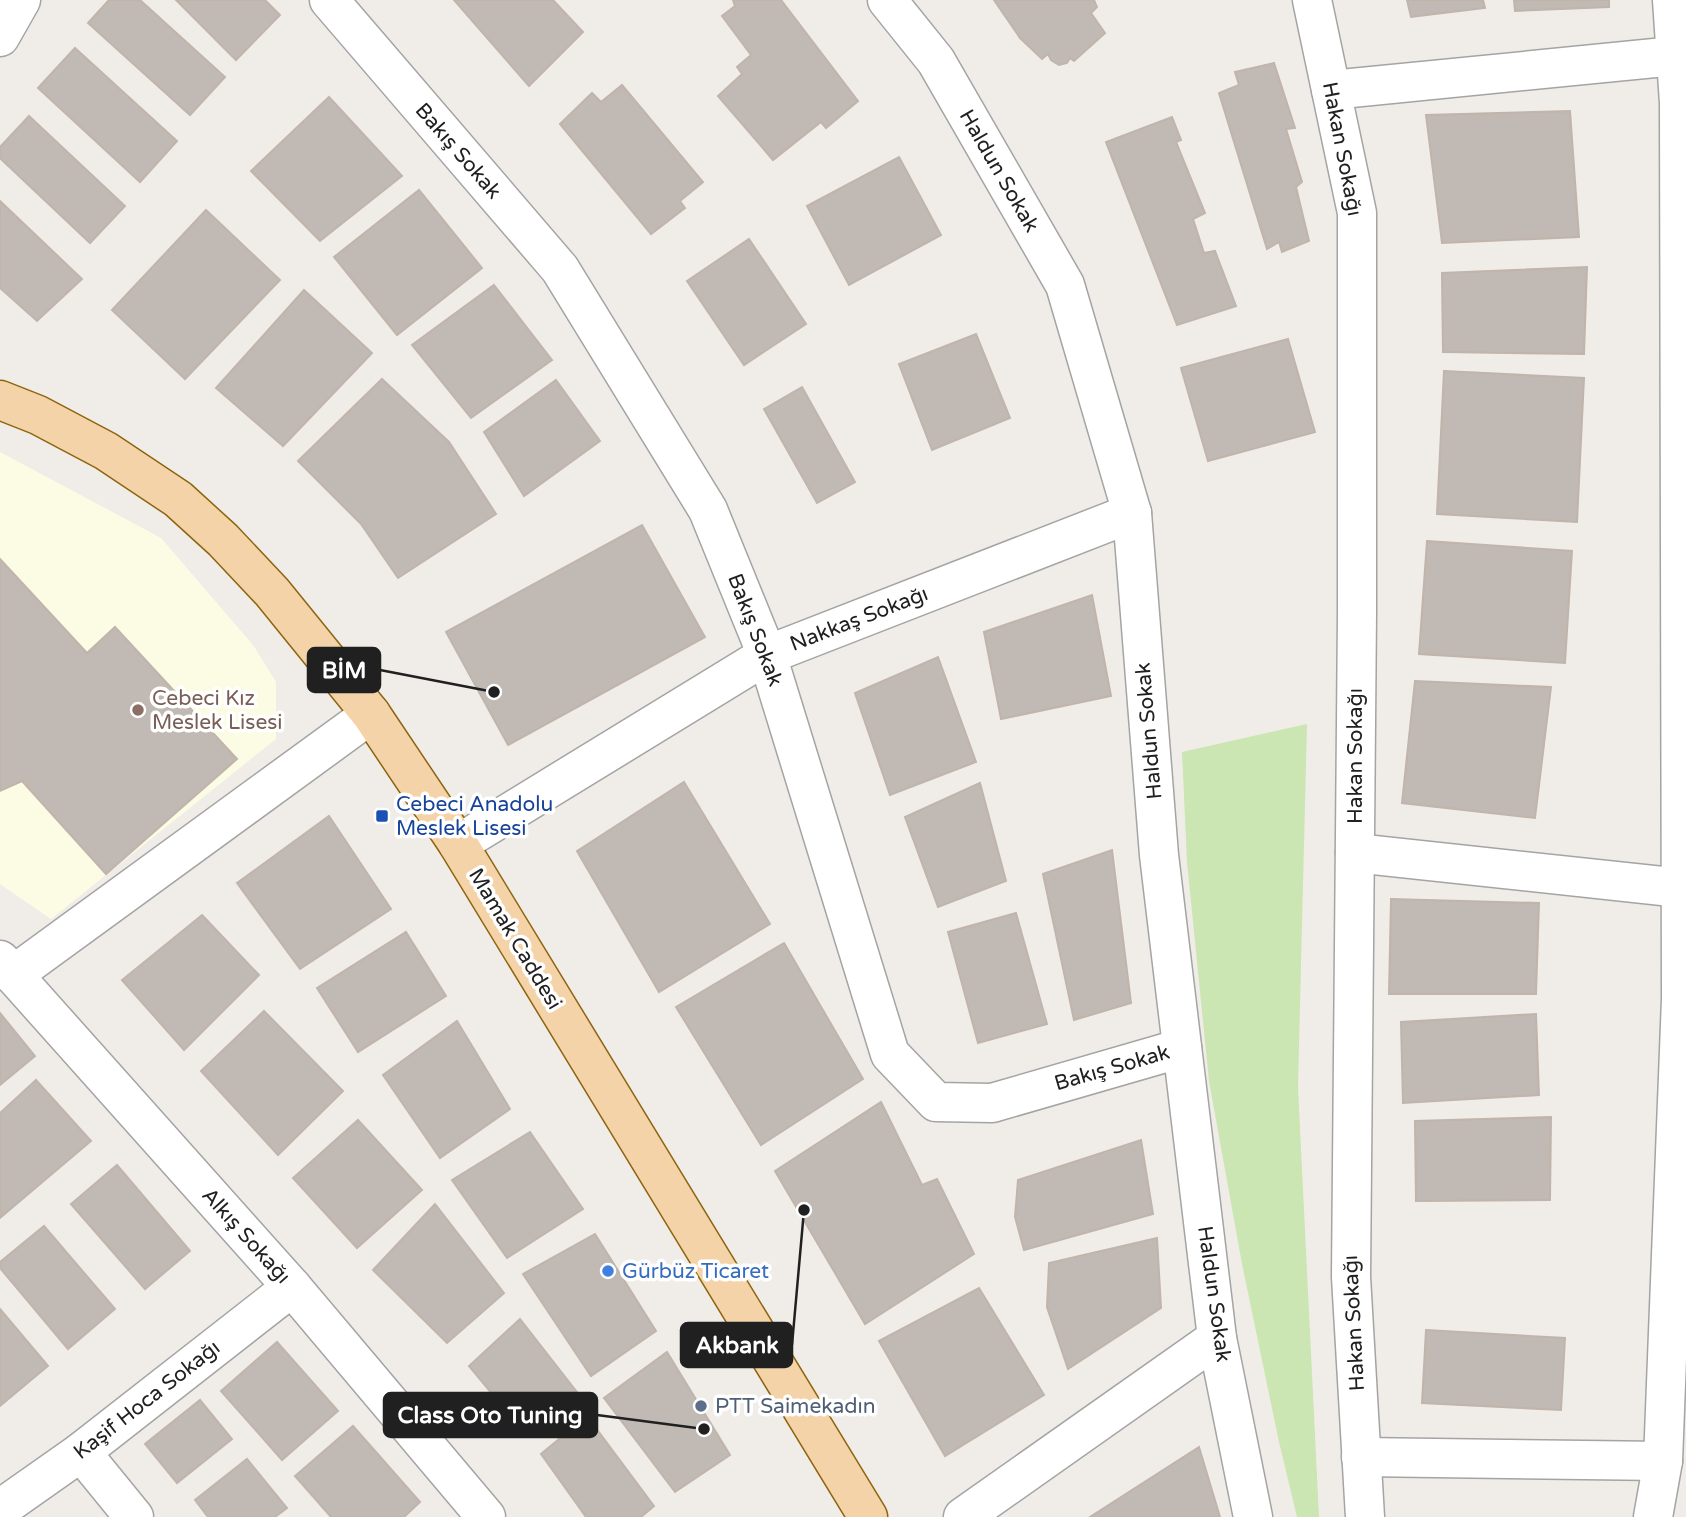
<svg xmlns="http://www.w3.org/2000/svg" width="1686" height="1517" viewBox="0 0 1686 1517" font-family="'Varela Round',sans-serif">
<style>
.education{fill:#fcfce4}
.grass{fill:#cbe5b3}
.building{fill:#c0b9b4;stroke:#c0b4ab;stroke-width:2}
.lines{fill:none;stroke-linecap:round;stroke-linejoin:round}
.minor-casing{stroke:#a4a4a4;stroke-width:41}
.major-casing{stroke:#8e640e;stroke-width:41}
.minor{stroke:#fff;stroke-width:38}
.major{stroke:#f4d3a9;stroke-width:38}
.education-dot{fill:#8d6e63;stroke:#fff;stroke-width:2.5}
.transit-dot{fill:#1a4fb4;stroke:#fff;stroke-width:2.5}
.shop-dot{fill:#3f7fe0;stroke:#fff;stroke-width:2.5}
.service-dot{fill:#5c6f8a;stroke:#fff;stroke-width:2.5}
.labels{text-anchor:middle;dominant-baseline:central;stroke-width:7;stroke-linejoin:round;paint-order:stroke}
.street-label{font-size:21px;fill:#202020;stroke:#fff}
.education-label{font-size:21px;fill:#785e54;stroke:#fff;text-anchor:start}
.transit-label{font-size:21px;fill:#164399;stroke:#fff;text-anchor:start}
.shop-label{font-size:21px;fill:#366cbe;stroke:#fff;text-anchor:start}
.service-label{font-size:21px;fill:#4e5e75;stroke:#fff;text-anchor:start}
.leader{fill:none;stroke:#202020;stroke-width:2.5}
.callout-dot{fill:#202020;stroke:#fff;stroke-width:2.5}
.callout{fill:#202020;stroke:#202020;stroke-width:2.5}
.callout-label{font-size:23px;text-anchor:middle;font-weight:bold;fill:#fff}
</style>
<rect width="100%" height="100%" fill="#f0ede8"/>
<polygon class="education" points="0,452 161,538 253,645 276,682 276,739 51,919 0,884"/>
<polygon class="grass" points="1307,724 1298,1087 1319,1517 1297,1517 1279,1442 1242,1264 1209,1081 1187,862 1182,752"/>
<g class="building">
<polygon points="109,0 140,0 225,77 190,115 88,23"/>
<polygon points="176,0 265,0 280,15 236,60"/>
<polygon points="454,0 553,0 583,32 529,86"/>
<polygon points="733,0 781,0 858,101 826,128 821,122 773,160 718,96 742,74 737,67 751,55 722,16 735,6"/>
<polygon points="994,0 1094,0 1097,7 1091,13 1105,33 1074,61 1070,58 1067,63 1059,65 1051,60 1048,54 1042,59 1020,38"/>
<polygon points="1407,0 1483,0 1485,8 1411,17"/>
<polygon points="1514,0 1609,0 1609,7 1515,11"/>
<polygon points="75,48 177,141 140,182 38,88"/>
<polygon points="1274,63 1295,128 1286,129 1302,182 1296,187 1309,241 1282,252 1279,242 1267,249 1219,93 1239,85 1235,72"/>
<polygon points="622,85 703,182 680,201 685,208 651,234 560,124 592,93 601,102"/>
<polygon points="329,97 402,176 320,241 251,171"/>
<polygon points="1570,111 1579,237 1442,243 1426,115"/>
<polygon points="29,116 125,206 90,243 0,158 0,147"/>
<polygon points="1172,117 1181,140 1176,142 1205,213 1193,219 1204,253 1215,251 1236,306 1177,325 1106,142"/>
<polygon points="899,157 941,235 849,285 807,206"/>
<polygon points="419,190 482,268 397,335 334,257"/>
<polygon points="0,201 82,279 37,321 0,288"/>
<polygon points="206,210 280,280 185,379 112,310"/>
<polygon points="749,239 806,324 744,365 687,281"/>
<polygon points="1587,267 1584,354 1443,352 1442,273"/>
<polygon points="494,285 552,360 471,418 412,345"/>
<polygon points="304,290 372,353 283,446 216,388"/>
<polygon points="976,334 1010,418 932,450 899,364"/>
<polygon points="1288,339 1315,432 1208,461 1181,368"/>
<polygon points="1444,371 1584,378 1577,522 1437,514"/>
<polygon points="382,379 449,442 496,514 398,578 361,524 298,461"/>
<polygon points="556,380 600,441 524,496 484,432"/>
<polygon points="802,387 855,482 817,503 764,409"/>
<polygon points="642,525 705,637 508,745 446,632"/>
<polygon points="1427,541 1572,551 1565,663 1419,654"/>
<polygon points="0,559 87,653 115,627 237,759 106,874 22,781 0,791"/>
<polygon points="1092,595 1111,696 1001,719 984,632"/>
<polygon points="938,657 976,762 890,795 855,693"/>
<polygon points="1415,681 1551,687 1535,818 1402,803"/>
<polygon points="684,782 770,924 659,992 577,851"/>
<polygon points="980,783 1006,881 938,907 905,817"/>
<polygon points="329,816 391,909 300,969 237,883"/>
<polygon points="1112,850 1131,1003 1074,1020 1043,874"/>
<polygon points="1391,899 1539,903 1536,994 1389,994"/>
<polygon points="1016,913 1047,1024 978,1043 948,932"/>
<polygon points="202,915 259,975 184,1050 122,980"/>
<polygon points="406,932 446,996 358,1052 317,988"/>
<polygon points="784,943 863,1079 761,1145 676,1007"/>
<polygon points="264,1011 343,1091 278,1155 201,1071"/>
<polygon points="0,1013 35,1056 0,1085"/>
<polygon points="1536,1014 1539,1095 1403,1103 1401,1022"/>
<polygon points="457,1021 510,1109 440,1158 383,1075"/>
<polygon points="36,1080 91,1141 0,1218 0,1113"/>
<polygon points="881,1102 922,1185 937,1179 974,1254 865,1324 775,1171"/>
<polygon points="1551,1117 1550,1200 1416,1201 1415,1121"/>
<polygon points="358,1120 422,1190 357,1248 293,1178"/>
<polygon points="530,1132 583,1209 507,1258 452,1180"/>
<polygon points="1141,1140 1153,1214 1024,1250 1015,1217 1018,1180"/>
<polygon points="117,1165 190,1251 145,1289 71,1204"/>
<polygon points="435,1204 504,1293 447,1343 373,1270"/>
<polygon points="44,1226 115,1309 68,1349 0,1268 0,1262"/>
<polygon points="595,1234 656,1331 591,1376 523,1274"/>
<polygon points="1157,1238 1161,1308 1068,1369 1047,1307 1049,1263"/>
<polygon points="979,1288 1044,1395 945,1456 879,1341"/>
<polygon points="0,1309 48,1366 0,1406"/>
<polygon points="520,1319 577,1392 527,1436 469,1366"/>
<polygon points="1426,1330 1565,1338 1561,1410 1422,1403"/>
<polygon points="277,1342 338,1411 282,1460 221,1391"/>
<polygon points="667,1352 730,1455 675,1492 604,1398"/>
<polygon points="200,1400 232,1439 177,1483 145,1444"/>
<polygon points="587,1416 654,1506 641,1517 586,1517 541,1454"/>
<polygon points="353,1426 420,1502 404,1517 331,1517 295,1476"/>
<polygon points="1199,1447 1220,1517 1090,1517"/>
<polygon points="247,1459 287,1508 275,1517 208,1517 195,1500"/>
</g>
<g class="lines">
<g class="minor-casing">
<g id="minor">
<polyline points="329,0 560,269 708,510 767,655 890,1054 936,1102 992,1103 1182,1048"/>
<polyline points="887,0 936,61 1065,285 1132,513 1159,855 1217,1338 1253,1517"/>
<polyline points="1312,0 1357,213 1357,613 1351,1277 1365,1517"/>
<polyline points="0,37 21,0"/>
<polyline points="1331,90 1675,56"/>
<polyline points="458,844 767,655 1132,513"/>
<polyline points="1355,853 1681,888"/>
<polyline points="0,960 292,1287 486,1517"/>
<polyline points="13,975 371,714"/>
<polyline points="81,1452 134,1517"/>
<polyline points="1361,1457 1663,1461"/>
<polyline points="0,1509 81,1452 292,1287"/>
<polyline points="963,1517 1217,1338"/>
<polyline points="1653,1517 1663,1461 1681,999 1679,103 1672,0"/>
</g>
</g>
<g class="major-casing">
<polyline id="major" points="0,400 38,415 106,451 178,499 223,540 272,592 371,714 458,844 868,1517"/>
</g>
<use href="#minor" class="minor"/>
<use href="#major" class="major"/>
</g>
<circle class="education-dot" cx="138" cy="710" r="7"/>
<rect class="transit-dot" x="375" y="809" width="14" height="14" rx="3.5"/>
<circle class="shop-dot" cx="608" cy="1271" r="7"/>
<circle class="service-dot" cx="701" cy="1406" r="7"/>
<g class="labels">
<g class="street-label">
<text transform="translate(1342 149) rotate(79)">Hakan Sokağı</text>
<text transform="translate(458 151) rotate(49)">Bakış Sokak</text>
<text transform="translate(999 171) rotate(60)">Haldun Sokak</text>
<text transform="translate(859 619) rotate(-21)">Nakkaş Sokağı</text>
<text transform="translate(755 630) rotate(69)">Bakış Sokak</text>
<text transform="translate(1149 731) rotate(-95)">Haldun Sokak</text>
<text transform="translate(1355 756) rotate(-90)">Hakan Sokağı</text>
<text transform="translate(515 939) rotate(59)">Mamak Caddesi</text>
<text transform="translate(1112 1068) rotate(-16)">Bakış Sokak</text>
<text transform="translate(246 1236) rotate(48)">Alkış Sokağı</text>
<text transform="translate(1214 1294) rotate(82)">Haldun Sokak</text>
<text transform="translate(1354 1323) rotate(-93)">Hakan Sokağı</text>
<text transform="translate(147 1400) rotate(-38)">Kaşif Hoca Sokağı</text>
</g>
<g class="education-label">
<text x="152" y="698">Cebeci Kız<tspan x="152" dy="24">Meslek Lisesi</tspan></text>
</g>
<g class="transit-label">
<text x="396" y="804">Cebeci Anadolu<tspan x="396" dy="24">Meslek Lisesi</tspan></text>
</g>
<g class="shop-label">
<text x="622" y="1271">Gürbüz Ticaret</text>
</g>
<g class="service-label">
<text x="715" y="1406">PTT Saimekadın</text>
</g>
</g>
<path class="leader" d="M494 692L380 670M804 1210L792 1345M704 1429L597 1415"/>
<g class="callout-dot">
<circle cx="494" cy="692" r="7"/>
<circle cx="804" cy="1210" r="7"/>
<circle cx="704" cy="1429" r="7"/>
</g>
<g class="callout">
<rect x="308" y="648" width="72" height="44" rx="7"/>
<rect x="681" y="1323" width="111" height="44" rx="7"/>
<rect x="384" y="1393" width="213" height="44" rx="7"/>
</g>
<g class="callout-label">
<text x="344" y="678">BİM</text>
<text x="737" y="1353">Akbank</text>
<text x="490" y="1423">Class Oto Tuning</text>
</g>
</svg>
